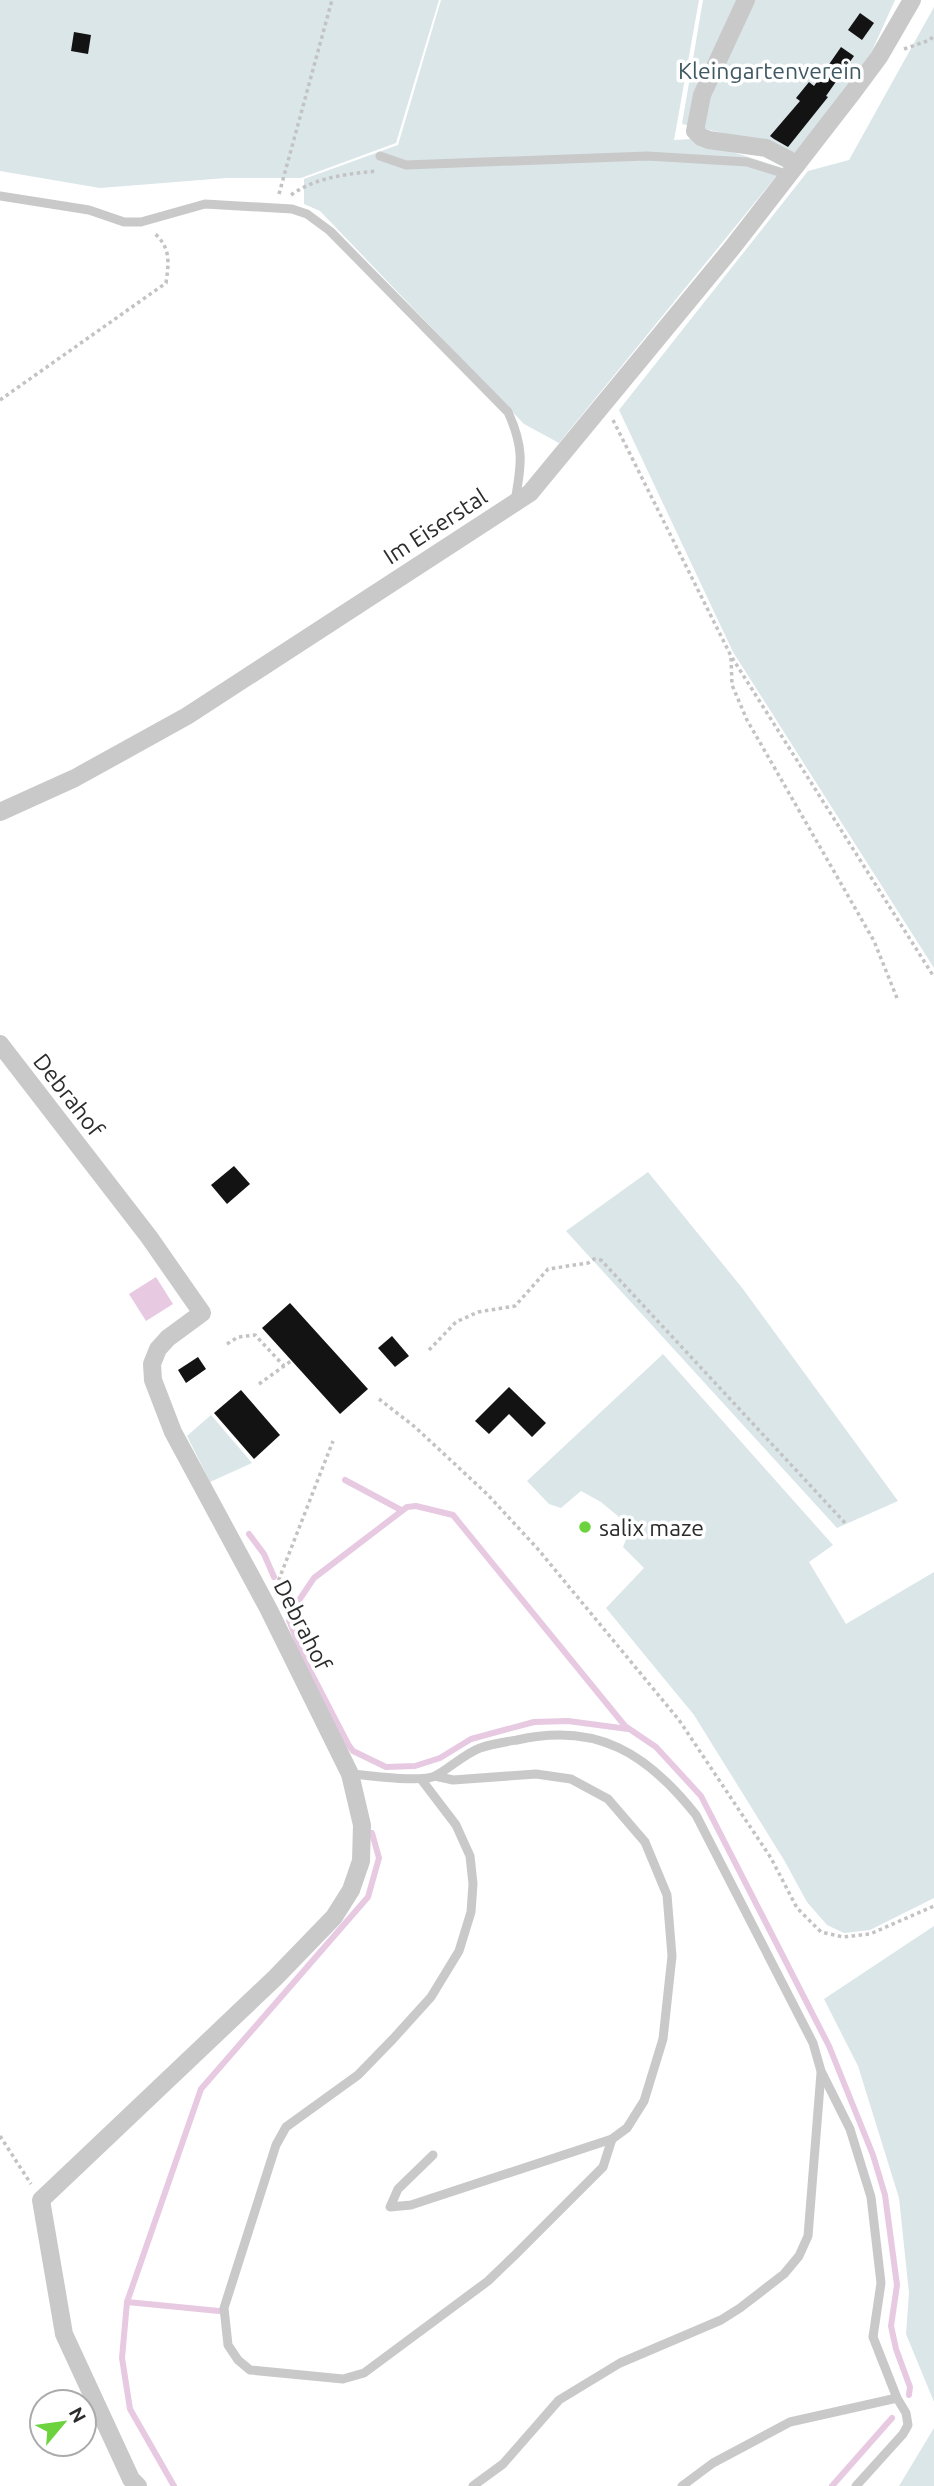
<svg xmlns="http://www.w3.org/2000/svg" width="934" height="2486" viewBox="0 0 934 2486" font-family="Ubuntu,sans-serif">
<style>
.green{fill:#dbe6e9}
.water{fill:#e7c9e2}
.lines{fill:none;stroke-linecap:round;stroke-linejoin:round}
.stream{stroke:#e7c9e2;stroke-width:6}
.building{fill:#131313}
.path{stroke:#c3c3c3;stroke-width:3.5;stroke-dasharray:3.5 3.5;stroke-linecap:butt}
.lane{stroke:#c9c9c9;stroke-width:9}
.street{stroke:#c9c9c9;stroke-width:18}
.poi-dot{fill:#6cd33f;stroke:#fff;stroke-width:2.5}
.labels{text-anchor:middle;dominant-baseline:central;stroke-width:7;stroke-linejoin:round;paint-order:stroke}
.park-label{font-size:23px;fill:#3f5863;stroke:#fff}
.street-label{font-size:23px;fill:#2c2c2c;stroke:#fff}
.poi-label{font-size:23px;fill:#2c2c2c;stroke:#fff;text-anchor:start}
</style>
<rect width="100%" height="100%" fill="#fff"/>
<g class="green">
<polygon points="0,0 439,0 396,143 301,178 226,178 100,188 0,171"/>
<polygon points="441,0 699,0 674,140 691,139 783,168 559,443 524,424 320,211 304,204 304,179 398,145"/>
<polygon points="703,0 895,0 871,53 799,152 789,152 768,143 682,124"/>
<polygon points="934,7 934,968 733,652 619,410 808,171 849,160"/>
<polygon points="648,1172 743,1289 898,1501 837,1528 566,1231"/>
<polygon points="663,1354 833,1545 809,1562 846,1624 934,1572 934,1898 870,1930 844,1933 827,1925 807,1902 784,1860 694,1715 606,1608 644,1568 623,1547 631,1527 601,1502 581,1491 561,1508 549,1504 527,1481"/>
<polygon points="211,1415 252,1463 210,1482 187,1436"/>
<polygon points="934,1926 934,2402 906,2334 909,2293 899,2198 858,2066 824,1999"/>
<polygon points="934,2428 934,2486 899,2486"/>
</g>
<polygon class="water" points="156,1277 173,1304 146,1321 129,1294"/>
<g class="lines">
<g class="stream">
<polyline points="345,1480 401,1510"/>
<polyline points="249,1534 264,1554 274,1577"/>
<polyline points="285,1597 291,1612 289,1620 306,1663 348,1744 353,1751 386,1767 415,1766 440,1758 471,1739 534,1722 568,1721 628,1729"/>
<polyline points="291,1612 314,1578 407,1507 416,1506 453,1515 625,1726 656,1747 701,1796 829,2046 873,2155 885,2195 897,2285 891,2326 896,2349 910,2387 909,2395"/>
<polyline points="127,2302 219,2311"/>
<polyline points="174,2486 130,2409 122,2358 127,2302 201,2089 368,1897 379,1858 372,1833"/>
<polyline points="832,2486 892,2418"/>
</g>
</g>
<g class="building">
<polygon points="860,13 874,23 862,40 848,30"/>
<polygon points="74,32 91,35 88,54 71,51"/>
<polygon points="841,47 854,56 826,96 828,97 788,147 774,139 770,136 800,101 796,98 809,82 814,86"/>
<polygon points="234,1166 250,1184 227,1204 211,1185"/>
<polygon points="290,1303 368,1389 340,1414 262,1328"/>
<polygon points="392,1336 409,1356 395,1367 378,1348"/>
<polygon points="198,1357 206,1369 186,1383 178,1370"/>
<polygon points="509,1387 546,1423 532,1437 509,1414 489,1434 475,1421"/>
<polygon points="241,1390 280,1435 254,1459 214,1413"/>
</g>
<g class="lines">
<g class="path">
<polyline points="904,49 930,40 934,35"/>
<polyline points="279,194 332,0"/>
<path d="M291,195C316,177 347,174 377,171"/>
<path d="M0,400L166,283C169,262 171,247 153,232"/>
<polyline points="613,420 731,656 934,977"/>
<polyline points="731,658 732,685 747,720 874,941 897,998"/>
<polyline points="227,1344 238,1337 255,1335 284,1366"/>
<polyline points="429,1350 456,1322 478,1312 515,1306 548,1269 588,1263 594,1259 601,1260 847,1525"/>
<polyline points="259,1384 291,1361"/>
<polyline points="379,1399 415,1427 487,1494 537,1548 679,1720 771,1858 797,1908 821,1932 843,1937 870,1934 934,1906"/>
<polyline points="276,1587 333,1441"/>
<polyline points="0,2136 31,2184"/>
</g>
<g class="lane">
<polyline points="380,156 406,165 647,156 747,162 789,175"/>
<path d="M0,196L89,210L124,222H141L205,204L292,209L307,214L330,231L508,412C524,447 522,463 515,501"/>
<path d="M350,1774C369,1775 420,1783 435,1776C449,1769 464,1754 480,1748C492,1744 505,1742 517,1740C597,1722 647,1753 696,1815L813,2043L821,2071L850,2129L871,2197L881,2283L873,2337L897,2398L906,2413L908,2425L903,2434L856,2486"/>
<polyline points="421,1779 456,1825 470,1856 473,1884 471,1912 459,1951 431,1997 393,2039 358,2075 286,2127 276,2145 224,2308 228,2345 238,2360 250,2370 343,2379 364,2373 488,2281 517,2253 603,2167 612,2139"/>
<polyline points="433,2155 398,2189 390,2207 411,2205 612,2139 627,2128 644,2101 663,2039 672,1956 667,1895 645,1842 608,1799 571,1779 536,1774 453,1780 435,1776"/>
<polyline points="473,2486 503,2464 559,2400 620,2363 721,2320 740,2308 784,2274 799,2256 808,2236 821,2073"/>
<polyline points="682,2486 713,2463 790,2422 897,2398"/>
</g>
<g class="street">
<polyline points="746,0 702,95 695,131 701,137 709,140 766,148 797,164"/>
<polyline points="0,812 75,778 187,716 530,493 732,248 853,92 879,57 912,0"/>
<polyline points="0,1044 149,1237 202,1313 168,1338 158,1349 152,1364 153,1380 173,1432 268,1608 350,1774 362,1825 361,1861 351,1890 334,1917 275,1978 41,2200 64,2334 131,2479 138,2486"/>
</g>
</g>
<circle class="poi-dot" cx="585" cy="1527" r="7"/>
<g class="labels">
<g class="park-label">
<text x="770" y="70">Kleingartenverein</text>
</g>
<g class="street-label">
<text transform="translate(435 526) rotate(-33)">Im Eiserstal</text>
<text transform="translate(69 1095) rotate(52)">Debrahof</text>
<text transform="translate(303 1625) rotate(63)">Debrahof</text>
</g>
<g class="poi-label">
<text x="599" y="1527">salix maze</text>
</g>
</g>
<g transform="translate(63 2423) rotate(61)"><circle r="33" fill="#ffffff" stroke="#ababab" stroke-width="2"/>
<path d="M0-5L12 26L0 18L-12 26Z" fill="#6cd33f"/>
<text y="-10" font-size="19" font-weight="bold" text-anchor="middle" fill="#2c2c2c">N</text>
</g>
</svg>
